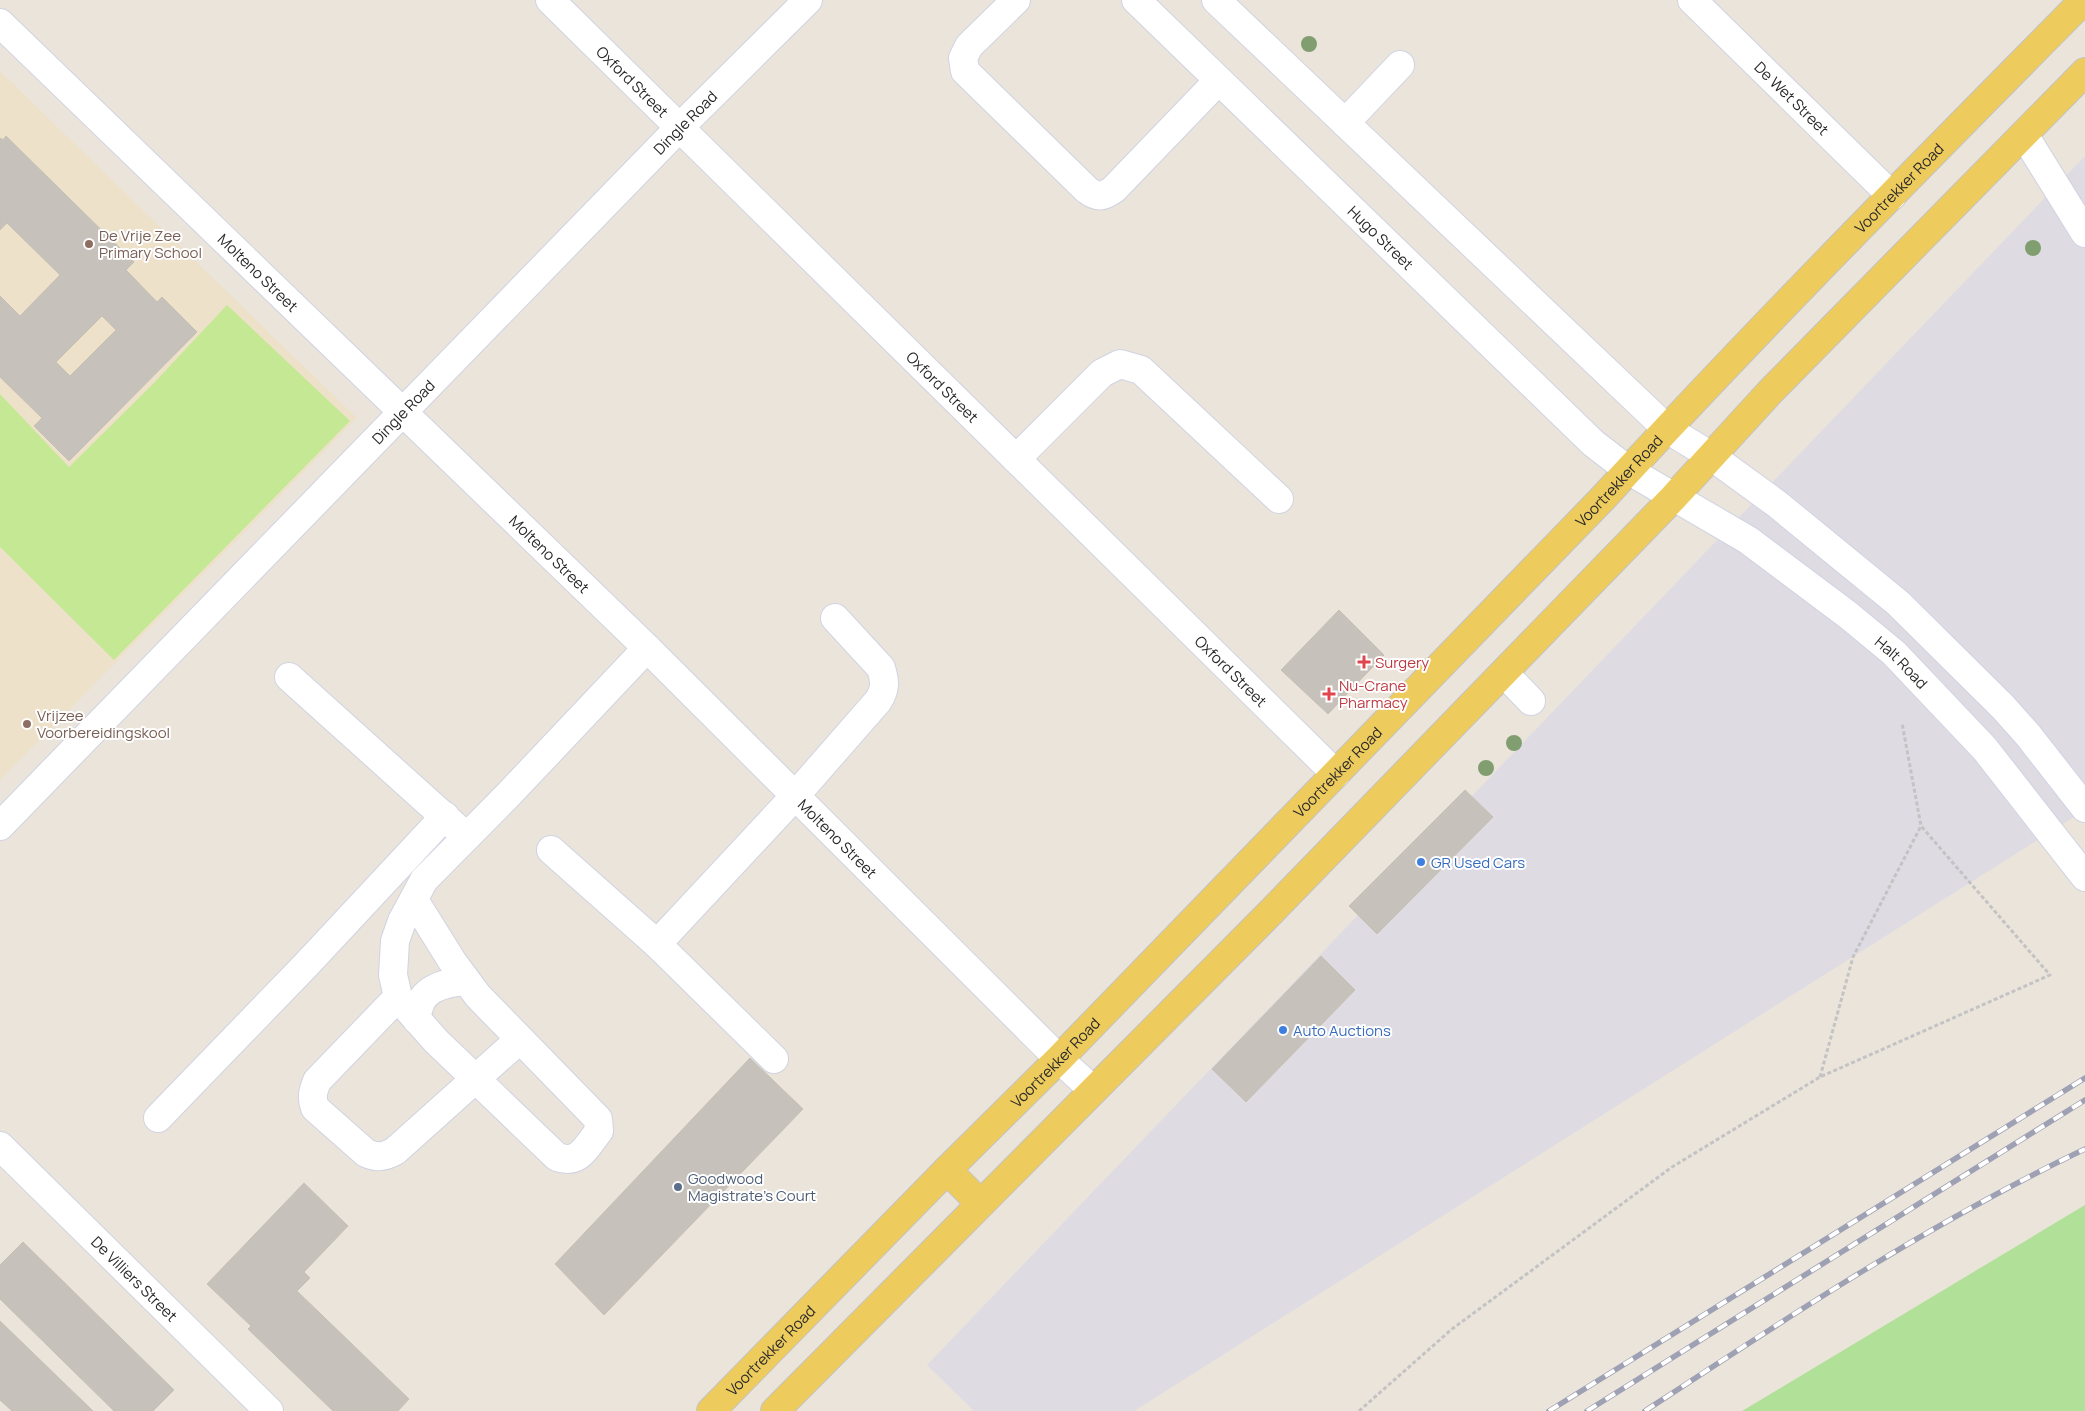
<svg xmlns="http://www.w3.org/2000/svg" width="2085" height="1411" viewBox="0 0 2085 1411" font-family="Manrope,sans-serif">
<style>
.industrial{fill:#dedbe3}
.education{fill:#ede1ca}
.green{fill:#b1e198}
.pitch{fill:#c4e893}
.building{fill:#c6c1ba;stroke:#c6c0b4;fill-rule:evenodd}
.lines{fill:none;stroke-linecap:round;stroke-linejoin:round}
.minor-casing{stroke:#d0d3e2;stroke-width:30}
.major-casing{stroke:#c3c3c3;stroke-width:30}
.path{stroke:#c3c3c3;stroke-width:3;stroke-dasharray:4 2.5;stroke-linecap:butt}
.minor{stroke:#fff;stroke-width:28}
.major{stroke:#eecb5d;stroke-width:28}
.rail-casing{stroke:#9ea1b3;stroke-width:5.5}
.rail{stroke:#fff;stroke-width:4;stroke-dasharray:11;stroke-linecap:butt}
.tree{fill:#819e71}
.education-dot{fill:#8d6e63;stroke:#fff;stroke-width:2}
.health-dot{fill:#e0444e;stroke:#fff;stroke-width:2}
.shop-dot{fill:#3f7fe0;stroke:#fff;stroke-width:2}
.service-dot{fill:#5c6f8a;stroke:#fff;stroke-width:2}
.labels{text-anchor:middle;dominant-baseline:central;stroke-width:4;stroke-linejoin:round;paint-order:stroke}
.street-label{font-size:15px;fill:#292929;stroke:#fff}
.education-label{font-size:15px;fill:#785e54;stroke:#fff;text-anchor:start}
.health-label{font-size:15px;fill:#be3a42;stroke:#fff;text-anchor:start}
.shop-label{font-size:15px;fill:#366cbe;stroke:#fff;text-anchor:start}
.service-label{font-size:15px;fill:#4e5e75;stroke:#fff;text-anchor:start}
</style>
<rect width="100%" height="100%" fill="#ebe4db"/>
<polygon class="industrial" points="2085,156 2085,810 1134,1411 974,1411 927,1365"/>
<polygon class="education" points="0,71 357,418 0,780"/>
<polygon class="green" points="2085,1205 2085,1411 1742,1411"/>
<polygon class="pitch" points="227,305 350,421 114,660 0,547 0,394 69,467 152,385"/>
<g class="building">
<path d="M6,136L134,262L126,270L157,302L162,297L197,332L69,461L34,426L42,418L0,377V296L20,316L60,275L7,223L0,230V138L3,140ZM102,316L116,330L70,376L56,362Z"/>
<polygon points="1339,610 1384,655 1328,714 1281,670"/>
<polygon points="1465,790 1493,817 1377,934 1349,906"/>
<polygon points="1321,956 1355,990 1246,1102 1212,1069"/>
<polygon points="750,1058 803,1109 604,1315 555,1264"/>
<polygon points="304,1183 348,1226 304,1272 310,1278 297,1291 409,1399 398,1411 333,1411 248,1329 251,1326 207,1284"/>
<polygon points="23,1242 174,1390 153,1411 114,1411 0,1299 0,1265"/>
<polygon points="0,1321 93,1411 12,1411 0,1400"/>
</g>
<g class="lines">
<g class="minor-casing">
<g id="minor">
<path id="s1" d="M550,0L1336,774"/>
<path d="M1016,0L969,46L963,58L965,71L1087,190C1098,198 1103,197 1114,189L1218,81"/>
<path id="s2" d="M1136,0L1593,443L1628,470L1748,540L1848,615L1894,653L1985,749L2085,877"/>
<polyline points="1216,0 1667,429 1711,456 1777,504 1898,603 2003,707 2028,735 2085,808"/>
<path id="s3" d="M1692,0L1892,196"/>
<path id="s4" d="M0,23L647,648L1059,1059L1093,1090"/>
<polyline points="1345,123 1400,65"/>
<polyline points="2024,135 2085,233"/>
<polyline points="1016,459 1102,373 1120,364 1141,370 1279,499"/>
<polyline points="1504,673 1531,701"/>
<polyline points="289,677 458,829"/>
<path id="s5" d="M0,826L680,127L808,0"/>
<path d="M551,850L657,944L795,796L878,701C886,689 885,681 881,668L835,618"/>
<path d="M414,900L452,961L478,996L598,1119L599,1131C586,1147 580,1165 557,1157L436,1041L406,1007L398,997L393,975L395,941L402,921L424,880L510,793L647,648"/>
<polyline points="657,944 774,1059"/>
<path d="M398,997L317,1081C313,1091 311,1097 315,1108L366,1153C377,1158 384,1157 395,1151L519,1040"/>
<path d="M417,1020C417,990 440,983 466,981"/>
<polyline points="158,1118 306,965 445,816"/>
<path id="s6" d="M0,1146L269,1411"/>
</g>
</g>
<g class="major-casing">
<g id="major">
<polyline points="947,1170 980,1203"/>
<path id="s7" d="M711,1411L947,1170L1059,1059L1603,498C1759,328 1922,164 2084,0"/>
<polyline points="775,1411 1271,912 1673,498 1769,393 2085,72"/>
</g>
</g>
<g class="path">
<polyline points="1820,1077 1853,957 1921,826"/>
<polyline points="1359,1411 1452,1329 1672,1167 1820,1077 2050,975 1921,826 1902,723"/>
</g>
<use href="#minor" class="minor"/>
<use href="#major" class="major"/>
<g class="rail-casing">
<g id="rail">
<polyline points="1549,1411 2085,1078"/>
<polyline points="1587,1411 2085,1100"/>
<path d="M1645,1411C1788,1317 1930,1223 2085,1149"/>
</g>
</g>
<use href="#rail" class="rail"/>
</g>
<g class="tree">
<circle cx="1309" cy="44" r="8"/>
<circle cx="2033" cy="248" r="8"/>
<circle cx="1514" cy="743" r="8"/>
<circle cx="1486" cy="768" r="8"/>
</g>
<g class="education-dot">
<circle cx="89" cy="244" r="5"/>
<circle cx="27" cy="724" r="5"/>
</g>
<g class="health-dot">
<path d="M1361.5 654.5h5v5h5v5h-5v5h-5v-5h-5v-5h5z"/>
<path d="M1326.5 686.5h5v5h5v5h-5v5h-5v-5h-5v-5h5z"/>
</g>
<g class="shop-dot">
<circle cx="1421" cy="862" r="5"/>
<circle cx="1283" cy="1030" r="5"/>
</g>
<circle class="service-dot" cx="678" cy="1187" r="5"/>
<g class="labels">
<g class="street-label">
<text stroke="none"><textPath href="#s1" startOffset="116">Oxford Street</textPath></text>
<text stroke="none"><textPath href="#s3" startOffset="140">De Wet Street</textPath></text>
<text stroke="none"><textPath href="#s5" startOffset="982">Dingle Road</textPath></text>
<text stroke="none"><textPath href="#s7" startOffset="1705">Voortrekker Road</textPath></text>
<text stroke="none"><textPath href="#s2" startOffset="341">Hugo Street</textPath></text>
<text stroke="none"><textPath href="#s4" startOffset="359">Molteno Street</textPath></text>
<text stroke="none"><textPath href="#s1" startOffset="551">Oxford Street</textPath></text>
<text stroke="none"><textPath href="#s5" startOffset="578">Dingle Road</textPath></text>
<text stroke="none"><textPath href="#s7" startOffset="1300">Voortrekker Road</textPath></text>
<text stroke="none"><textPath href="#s4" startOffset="764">Molteno Street</textPath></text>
<text stroke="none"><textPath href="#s2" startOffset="1016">Halt Road</textPath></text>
<text stroke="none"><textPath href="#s1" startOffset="956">Oxford Street</textPath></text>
<text stroke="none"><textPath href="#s7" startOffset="895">Voortrekker Road</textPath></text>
<text stroke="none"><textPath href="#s4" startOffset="1169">Molteno Street</textPath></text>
<text stroke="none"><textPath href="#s7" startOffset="490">Voortrekker Road</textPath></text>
<text stroke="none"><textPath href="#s6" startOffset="189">De Villiers Street</textPath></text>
<text stroke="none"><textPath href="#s7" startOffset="85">Voortrekker Road</textPath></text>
</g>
<g class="education-label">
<text x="99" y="235">De Vrije Zee<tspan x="99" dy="17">Primary School</tspan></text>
<text x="37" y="715">Vrijzee<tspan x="37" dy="17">Voorbereidingskool</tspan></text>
</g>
<g class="health-label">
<text x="1375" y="662">Surgery</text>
<text x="1339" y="685">Nu-Crane<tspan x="1339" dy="17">Pharmacy</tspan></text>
</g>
<g class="shop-label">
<text x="1431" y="862">GR Used Cars</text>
<text x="1293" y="1030">Auto Auctions</text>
</g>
<g class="service-label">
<text x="688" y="1178">Goodwood<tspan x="688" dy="17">Magistrate's Court</tspan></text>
</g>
</g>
</svg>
